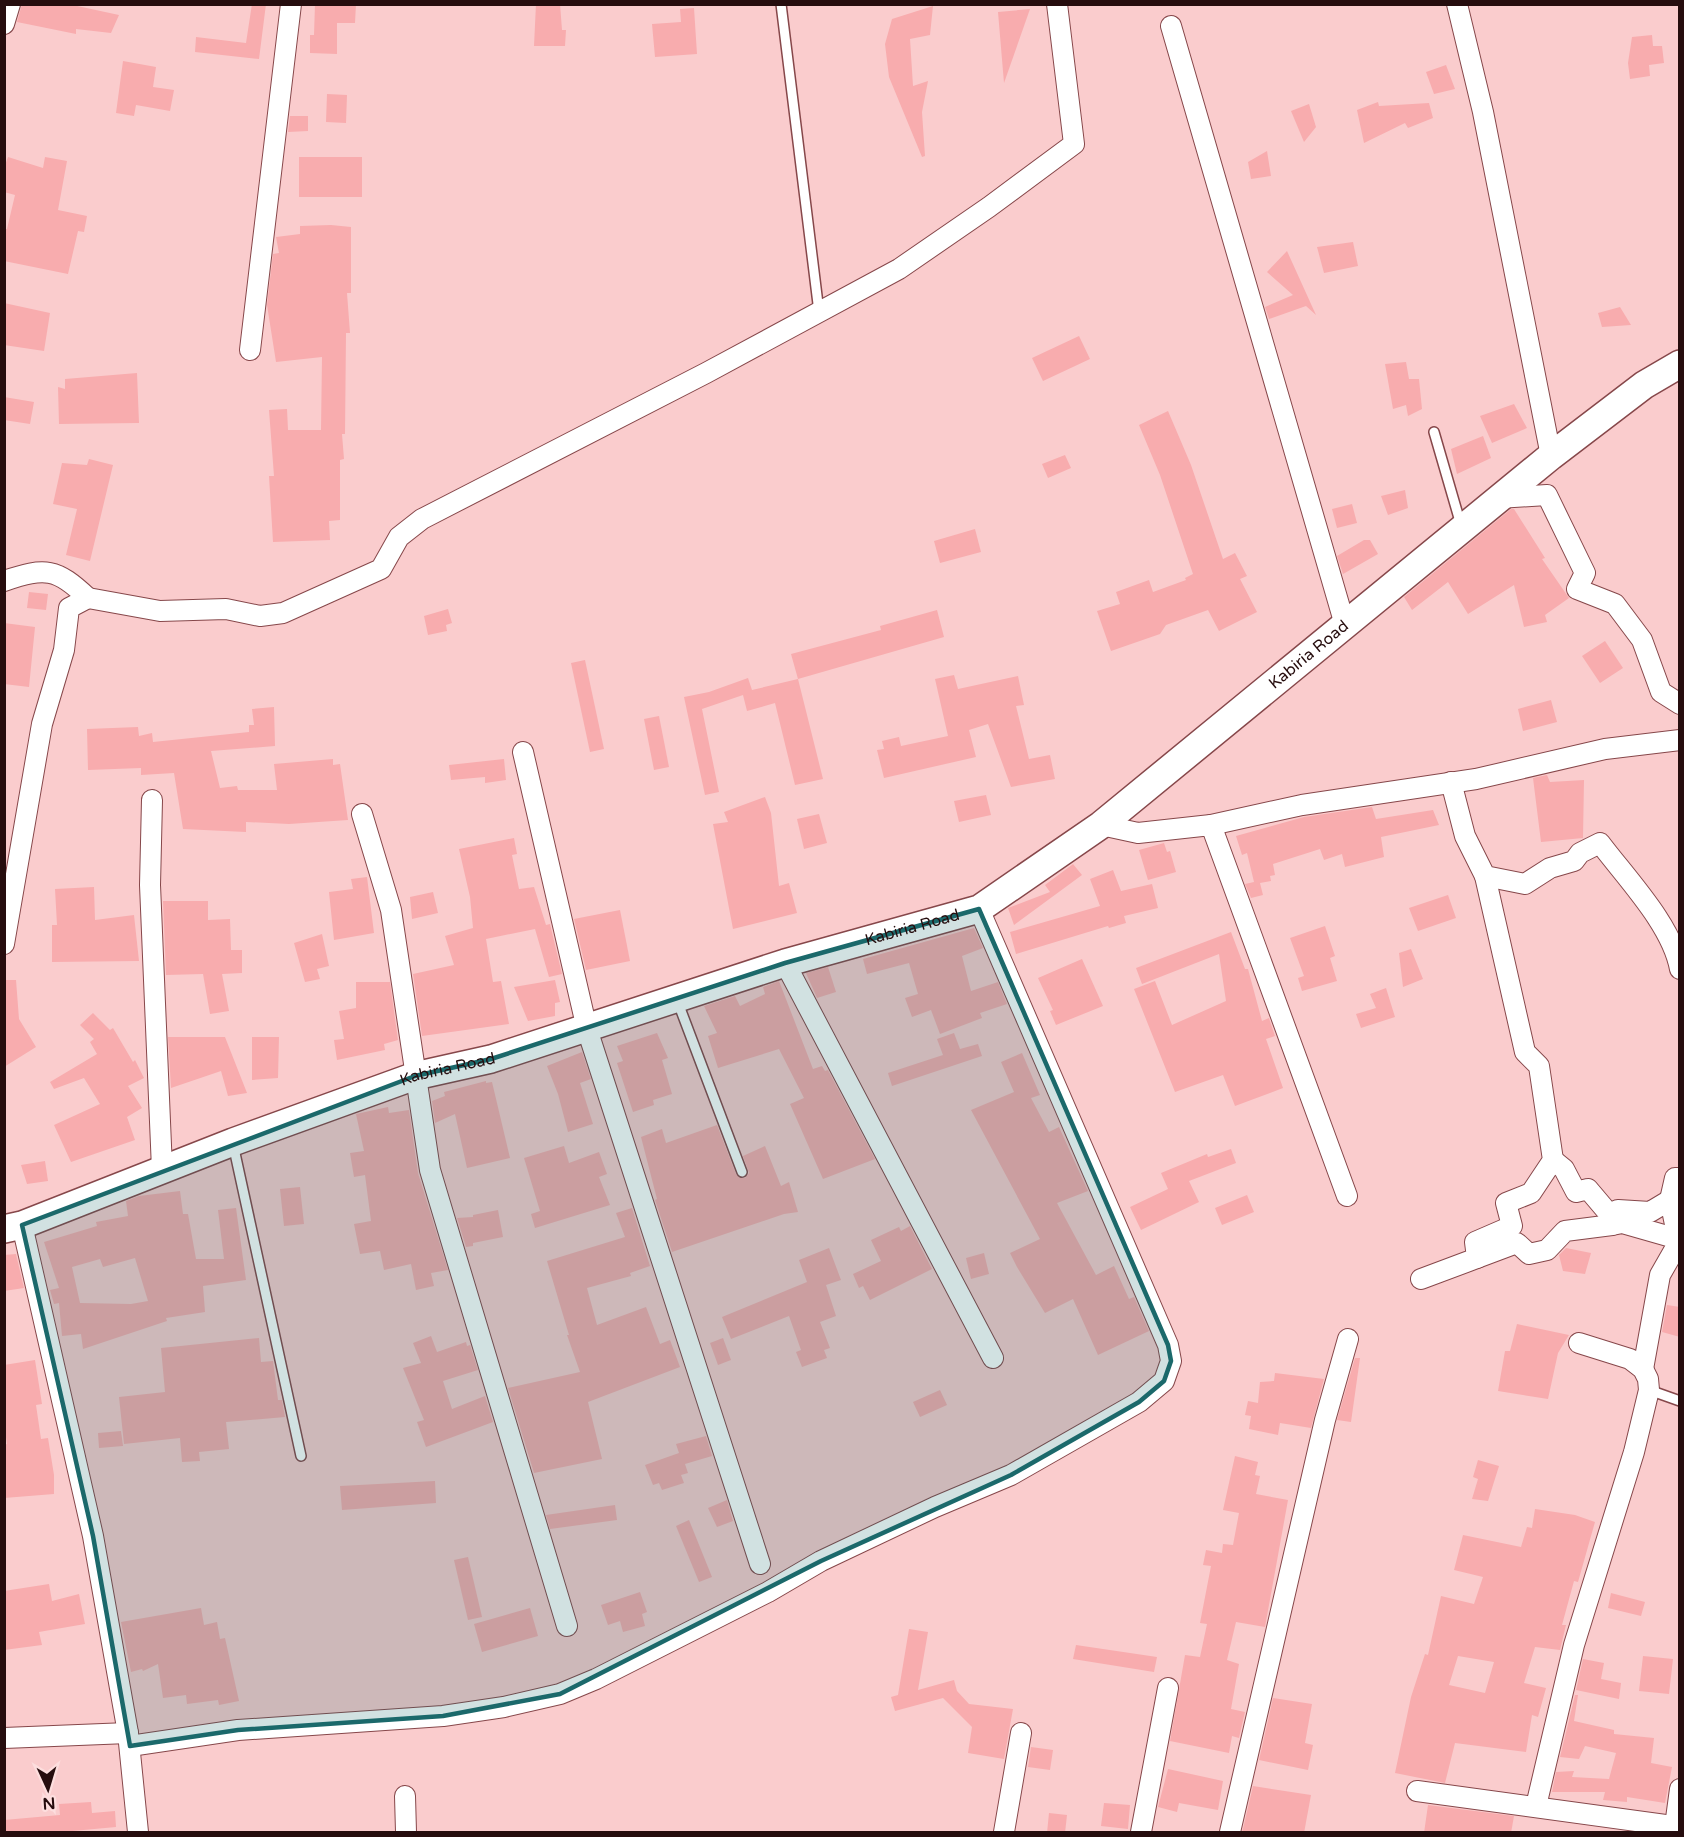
<svg xmlns="http://www.w3.org/2000/svg" width="1684" height="1837" viewBox="0 0 1684 1837" font-family="'Varela Round',sans-serif">
<style>
.building{fill:#f8acae;fill-rule:evenodd}
.lines{fill:none;stroke-linecap:round;stroke-linejoin:round}
.lane-casing{stroke:#86474a;stroke-width:12}
.street-casing{stroke:#86474a;stroke-width:22}
.secondary-casing{stroke:#86474a;stroke-width:30}
.lane{stroke:#fff;stroke-width:9}
.street{stroke:#fff;stroke-width:20}
.secondary{stroke:#fff;stroke-width:27}
.marked{fill:#1b696b;fill-opacity:0.2;stroke:#1b696b;stroke-width:4.5;stroke-linejoin:round}
.labels{text-anchor:middle;dominant-baseline:central;stroke-width:4.5;stroke-linejoin:round;paint-order:stroke}
.street-label{font-size:16px;fill:#260d0e;stroke:#fddede}
</style>
<rect width="100%" height="100%" fill="#facccd"/>
<g class="building">
<polygon points="22,4 68,4 119,15 111,33 76,29 76,34 17,22"/>
<polygon points="252,4 266,4 259,59 195,52 196,37 246,43"/>
<polygon points="315,4 356,4 355,23 337,23 337,54 310,53 310,35 314,35"/>
<polygon points="536,4 560,4 562,30 566,30 565,46 534,46"/>
<polygon points="933,6 930,35 910,39 913,86 928,81 922,112 925,156 922,157 889,77 885,44 892,19"/>
<polygon points="694,8 697,54 655,57 652,24 681,22 680,9"/>
<polygon points="1030,9 1004,83 998,12"/>
<polygon points="1652,35 1653,46 1662,46 1664,63 1649,65 1650,76 1630,79 1628,63 1632,37"/>
<polygon points="123,61 156,67 153,87 174,90 170,111 136,105 134,116 116,113"/>
<polygon points="1446,65 1455,89 1434,94 1426,72"/>
<polygon points="327,94 347,95 346,123 326,122"/>
<polygon points="1378,102 1379,106 1429,103 1433,118 1408,128 1405,123 1364,143 1357,110"/>
<polygon points="1309,104 1316,127 1304,142 1291,111"/>
<polygon points="290,116 308,116 308,131 288,132"/>
<polygon points="1267,151 1271,176 1251,179 1248,162"/>
<polygon points="8,157 43,168 45,157 67,161 58,210 87,216 84,232 78,231 68,274 4,261 4,229 7,229 15,195 4,192 4,168"/>
<rect x="299" y="157" width="63" height="40"/>
<polygon points="331,225 351,227 351,293 347,293 350,333 346,333 345,434 342,434 344,459 340,460 340,520 329,521 330,540 273,542 269,476 274,476 269,410 287,409 288,430 321,430 322,357 276,362 267,305 273,254 279,253 276,237 300,234 300,226"/>
<polygon points="1353,242 1358,266 1324,273 1317,247"/>
<polygon points="1287,251 1316,315 1306,306 1269,319 1265,307 1293,295 1267,272"/>
<polygon points="4,303 50,313 44,351 4,345"/>
<polygon points="1620,307 1631,325 1602,327 1598,313"/>
<polygon points="1079,336 1090,359 1043,381 1032,358"/>
<polygon points="1406,362 1409,379 1419,379 1422,409 1408,416 1406,405 1393,409 1385,364"/>
<polygon points="137,373 139,423 59,424 58,387 65,389 65,379"/>
<polygon points="4,397 34,402 30,424 4,420"/>
<polygon points="1514,404 1527,428 1492,443 1480,416"/>
<polygon points="1168,411 1191,465 1223,559 1235,553 1247,576 1240,579 1257,612 1219,631 1208,610 1166,625 1160,634 1111,651 1097,611 1120,604 1116,592 1149,580 1153,592 1186,580 1185,578 1193,574 1160,475 1139,425"/>
<polygon points="1483,436 1491,458 1457,474 1451,449"/>
<polygon points="1065,455 1071,468 1048,478 1042,464"/>
<polygon points="89,459 113,465 90,561 66,555 77,509 53,504 62,463 87,465"/>
<polygon points="1405,490 1408,508 1388,515 1381,496"/>
<polygon points="1352,504 1357,523 1337,528 1332,509"/>
<polygon points="1511,509 1514,509 1545,558 1542,559 1569,598 1545,615 1547,622 1524,627 1514,585 1468,614 1448,582 1412,610 1404,597"/>
<polygon points="975,529 981,552 940,563 934,541"/>
<polygon points="1364,540 1370,540 1378,554 1343,574 1337,556"/>
<polygon points="29,592 48,594 46,610 27,608"/>
<polygon points="448,609 452,623 446,625 447,631 428,635 424,616"/>
<polygon points="937,610 944,637 798,679 791,654 881,630 880,626"/>
<polygon points="4,623 35,627 29,687 4,684"/>
<polygon points="1605,641 1623,668 1600,683 1582,656"/>
<polygon points="585,660 604,749 590,752 571,663"/>
<polygon points="954,675 958,689 1018,676 1024,705 1016,706 1029,759 1050,755 1055,779 1011,787 988,724 969,730 976,757 884,778 877,750 884,749 882,741 899,737 901,746 948,736 935,679"/>
<polygon points="748,678 752,690 798,679 823,779 795,785 775,703 747,711 743,695 702,709 719,792 705,795 684,697 709,692"/>
<polygon points="1551,700 1557,722 1523,731 1518,709"/>
<polygon points="274,707 275,746 211,751 220,788 237,786 238,790 277,790 274,764 333,759 333,765 340,764 348,820 289,824 246,822 246,832 183,829 174,773 141,775 141,768 88,770 87,729 138,727 139,736 152,733 153,742 249,732 249,725 254,725 252,709"/>
<polygon points="659,716 669,767 654,770 644,719"/>
<polygon points="504,759 506,780 485,783 485,777 451,780 449,765"/>
<polygon points="1547,775 1550,782 1584,780 1583,838 1541,842 1533,778"/>
<polygon points="986,795 991,815 959,822 954,801"/>
<polygon points="765,797 771,813 779,886 789,883 797,913 733,929 713,824 728,822 724,812"/>
<polygon points="1372,807 1376,819 1433,810 1439,825 1381,837 1384,857 1345,867 1342,854 1324,860 1320,849 1273,864 1275,875 1270,876 1271,881 1260,883 1263,895 1251,898 1245,884 1254,882 1247,853 1242,855 1236,836 1304,817"/>
<polygon points="819,814 827,843 804,849 797,819"/>
<polygon points="514,838 517,854 512,855 519,889 534,887 546,925 550,924 562,974 549,977 535,929 486,939 493,982 501,981 509,1024 422,1036 413,974 454,965 445,936 473,928 470,897 459,849"/>
<polygon points="1164,843 1167,852 1170,851 1176,872 1148,880 1139,850"/>
<polygon points="1073,864 1082,875 1014,925 1008,908 1050,892 1045,885"/>
<polygon points="1113,870 1121,891 1152,884 1158,908 1124,916 1126,923 1109,928 1108,926 1016,954 1010,932 1100,906 1090,879"/>
<polygon points="367,877 374,933 334,940 329,892 353,889 351,879"/>
<polygon points="94,887 95,920 134,915 139,961 52,962 52,925 57,925 55,889"/>
<polygon points="433,892 438,913 412,919 410,897"/>
<polygon points="1448,895 1456,918 1418,931 1409,908"/>
<polygon points="163,901 208,901 208,920 230,919 231,950 242,950 242,973 222,974 229,1011 210,1014 203,974 166,975"/>
<polygon points="620,910 630,961 586,970 574,919"/>
<polygon points="1325,926 1335,956 1330,958 1337,981 1302,991 1298,978 1304,976 1290,938"/>
<polygon points="974,928 983,948 962,956 971,991 998,982 1007,1004 980,1013 982,1018 940,1034 931,1010 912,1017 905,998 918,994 909,963 867,974 863,959"/>
<polygon points="1231,932 1245,969 1248,969 1262,1021 1269,1018 1275,1036 1266,1039 1283,1088 1235,1106 1223,1075 1175,1092 1134,989 1155,981 1172,1025 1226,1001 1219,954 1142,984 1136,968"/>
<polygon points="322,934 329,966 317,969 320,979 305,982 294,943"/>
<polygon points="1411,949 1423,979 1403,987 1399,953"/>
<polygon points="1082,959 1103,1006 1056,1025 1050,1011 1053,1010 1038,978"/>
<polygon points="828,967 836,992 817,998 806,973"/>
<polygon points="4,980 16,980 19,1019 36,1047 4,1067"/>
<polygon points="555,980 560,1002 555,1003 555,1016 528,1021 514,987"/>
<polygon points="779,981 813,1069 822,1066 825,1071 828,1070 875,1159 823,1179 790,1104 804,1098 779,1049 718,1068 708,1036 717,1033 704,1006 735,996 740,1006 765,994 763,987"/>
<polygon points="356,982 390,982 398,1040 384,1044 385,1050 337,1060 334,1040 344,1039 339,1011 356,1008"/>
<polygon points="1386,988 1395,1017 1361,1028 1356,1014 1376,1008 1370,994"/>
<polygon points="93,1013 110,1030 113,1028 133,1062 135,1060 144,1078 128,1086 142,1108 127,1117 135,1140 71,1162 54,1125 100,1104 84,1078 54,1089 50,1082 97,1054 90,1042 94,1039 80,1025"/>
<polygon points="657,1033 668,1058 662,1060 672,1094 653,1100 654,1105 633,1112 617,1063 623,1061 617,1046"/>
<polygon points="954,1033 960,1049 978,1044 982,1056 892,1086 888,1073 943,1055 937,1039"/>
<polygon points="168,1037 225,1037 247,1093 228,1096 221,1071 171,1088"/>
<polygon points="252,1037 279,1037 278,1078 252,1080"/>
<polygon points="582,1052 591,1079 580,1083 593,1124 568,1132 558,1094 547,1066"/>
<polygon points="1022,1053 1040,1095 1031,1098 1049,1132 1059,1127 1088,1191 1057,1203 1096,1275 1114,1266 1129,1299 1134,1297 1149,1331 1098,1355 1073,1299 1045,1313 1017,1267 1010,1253 1040,1239 971,1110 1014,1092 1001,1062"/>
<polygon points="486,1081 486,1083 492,1082 510,1158 467,1168 455,1114 435,1123 432,1101 445,1096 444,1092"/>
<polygon points="388,1107 389,1113 409,1110 418,1173 448,1270 431,1273 434,1286 416,1290 411,1264 384,1270 380,1251 360,1254 354,1224 371,1221 365,1175 354,1177 350,1153 364,1151 356,1114"/>
<polygon points="717,1125 736,1174 740,1178 745,1178 749,1173 743,1156 765,1146 781,1186 789,1182 798,1212 784,1214 672,1252 655,1200 657,1199 641,1137 662,1129 666,1143"/>
<polygon points="564,1146 569,1163 599,1152 607,1174 599,1177 610,1205 535,1228 531,1214 540,1211 524,1158"/>
<polygon points="1231,1149 1236,1163 1189,1181 1199,1202 1141,1230 1130,1207 1168,1189 1161,1173 1207,1154 1208,1157"/>
<polygon points="45,1161 48,1181 27,1184 21,1165"/>
<polygon points="300,1187 304,1224 284,1226 280,1189"/>
<path d="M180,1191L183,1214H188L196,1259H224L218,1210L236,1208L246,1280L203,1286L205,1312L166,1318L167,1321L83,1349L81,1334L62,1336L59,1303L54,1304L50,1290L59,1288L44,1242L97,1226L96,1222L128,1216L126,1201L139,1196ZM135,1258L148,1301L131,1304L80,1303L72,1267L100,1259L103,1267Z"/>
<polygon points="1247,1195 1254,1212 1222,1225 1215,1208"/>
<polygon points="632,1208 650,1266 630,1273 631,1276 587,1288 597,1325 646,1307 660,1344 670,1340 680,1367 588,1402 602,1459 534,1473 508,1388 580,1372 567,1335 569,1335 547,1261 625,1237 616,1213"/>
<polygon points="498,1210 503,1237 473,1243 473,1246 466,1247 457,1218 473,1217 473,1215"/>
<polygon points="910,1226 932,1269 870,1300 863,1286 859,1288 853,1274 881,1261 871,1240 899,1227 901,1231"/>
<polygon points="829,1248 841,1280 826,1285 836,1316 820,1322 830,1348 824,1350 827,1358 802,1367 796,1352 801,1350 789,1316 731,1339 722,1317 807,1282 799,1260"/>
<polygon points="1566,1248 1591,1253 1585,1274 1563,1271 1559,1255"/>
<polygon points="984,1253 989,1274 971,1279 966,1258"/>
<polygon points="16,1254 24,1288 4,1291 4,1255"/>
<polygon points="1667,1305 1680,1307 1680,1337 1662,1332"/>
<polygon points="1517,1324 1569,1335 1558,1353 1548,1399 1498,1391 1505,1351 1510,1351"/>
<polygon points="431,1336 437,1352 466,1342 467,1346 470,1345 478,1370 443,1381 452,1409 485,1396 493,1422 426,1447 417,1422 424,1420 403,1368 421,1363 413,1343"/>
<polygon points="259,1338 261,1362 273,1361 278,1400 282,1400 285,1417 226,1422 229,1449 199,1452 200,1461 182,1462 180,1438 124,1444 119,1397 165,1392 161,1348"/>
<polygon points="723,1338 731,1360 718,1365 710,1343"/>
<polygon points="1355,1358 1360,1358 1351,1422 1337,1420"/>
<polygon points="35,1360 42,1404 36,1405 41,1439 48,1438 54,1475 54,1494 4,1498 4,1445 7,1444 4,1423 4,1365"/>
<polygon points="1275,1373 1324,1379 1311,1428 1280,1423 1278,1435 1249,1429 1251,1416 1245,1415 1248,1401 1258,1403 1260,1382 1274,1381"/>
<polygon points="940,1390 947,1405 920,1417 913,1402"/>
<polygon points="121,1431 123,1446 99,1448 98,1433"/>
<polygon points="706,1436 712,1456 685,1464 688,1473 681,1475 684,1483 662,1490 659,1483 653,1485 645,1465 679,1453 676,1444"/>
<polygon points="1235,1456 1258,1462 1255,1475 1260,1476 1256,1494 1288,1500 1265,1627 1236,1622 1227,1660 1239,1664 1231,1709 1245,1712 1239,1738 1232,1736 1229,1753 1170,1741 1185,1655 1200,1657 1207,1624 1200,1623 1211,1566 1203,1565 1206,1550 1222,1553 1223,1544 1233,1545 1239,1513 1223,1510"/>
<polygon points="1478,1460 1499,1466 1488,1501 1472,1499 1478,1479 1473,1477"/>
<polygon points="435,1481 436,1503 342,1510 340,1486"/>
<polygon points="727,1500 733,1521 717,1527 708,1508"/>
<polygon points="615,1505 617,1520 550,1529 546,1515"/>
<path d="M1535,1509L1575,1515L1595,1522L1578,1582L1574,1581L1562,1625H1566L1560,1650L1535,1647L1524,1683L1546,1688L1538,1717L1532,1715L1526,1752L1455,1743L1445,1783L1395,1773L1411,1697L1425,1654L1428,1655L1441,1596L1474,1604L1483,1577L1454,1570L1463,1535L1521,1547L1527,1527L1532,1528ZM1458,1656L1494,1662L1485,1693L1449,1685Z"/>
<polygon points="689,1520 712,1577 699,1582 676,1526"/>
<polygon points="468,1557 482,1617 468,1620 454,1560"/>
<polygon points="49,1584 52,1601 79,1594 85,1624 39,1632 42,1645 4,1650 4,1591"/>
<polygon points="640,1592 647,1612 642,1614 645,1626 623,1632 620,1621 608,1625 601,1605"/>
<polygon points="1611,1593 1645,1602 1641,1616 1608,1608"/>
<polygon points="201,1608 204,1625 217,1622 220,1639 225,1638 239,1701 219,1705 218,1700 187,1704 186,1695 163,1698 158,1664 143,1671 142,1669 131,1672 121,1622"/>
<polygon points="530,1608 538,1636 482,1652 474,1624"/>
<polygon points="909,1629 928,1632 918,1690 954,1680 957,1691 969,1704 1013,1709 1004,1759 968,1753 972,1727 943,1698 895,1711 891,1697 898,1695"/>
<polygon points="1076,1645 1157,1657 1154,1672 1073,1659"/>
<polygon points="1643,1656 1673,1659 1669,1694 1639,1691"/>
<polygon points="1583,1659 1604,1663 1601,1679 1621,1683 1619,1699 1576,1690"/>
<polygon points="1575,1695 1578,1695 1574,1721 1614,1730 1614,1734 1654,1738 1651,1763 1672,1767 1665,1803 1627,1797 1627,1802 1603,1800 1605,1792 1552,1792 1556,1772 1574,1771 1572,1777 1609,1779 1616,1753 1585,1746 1579,1759 1560,1757"/>
<polygon points="1273,1698 1312,1704 1305,1743 1313,1745 1308,1770 1259,1760"/>
<polygon points="1031,1747 1053,1750 1050,1770 1028,1767"/>
<polygon points="1168,1769 1223,1781 1218,1810 1179,1803 1177,1812 1158,1807"/>
<polygon points="1253,1786 1311,1795 1304,1833 1242,1833"/>
<polygon points="91,1802 92,1813 115,1811 116,1827 51,1833 4,1833 4,1820 60,1815 59,1804"/>
<polygon points="1104,1803 1130,1805 1128,1829 1101,1826"/>
<polygon points="1428,1805 1514,1816 1511,1833 1424,1833"/>
<polygon points="1049,1813 1067,1815 1065,1833 1047,1833"/>
</g>
<g class="lines">
<g class="lane-casing">
<g id="lane">
<polyline points="781,4 819,312"/>
<polyline points="1434,432 1461,525"/>
<polyline points="677,1000 742,1172"/>
<polyline points="233,1144 301,1456"/>
<polyline points="1649,1390 1680,1401"/>
</g>
</g>
<g class="street-casing">
<g id="street">
<polyline points="1457,4 1483,112 1551,456"/>
<polyline points="4,24 10,4"/>
<polyline points="1171,26 1345,625"/>
<polyline points="250,350 291,4"/>
<polyline points="1498,498 1547,495 1585,573 1577,589 1615,604 1642,640 1661,692 1680,704"/>
<path d="M4,581C46,567 56,568 88,598L69,608L64,650L42,724L4,944"/>
<polyline points="88,598 160,611 226,609 260,616 283,613 381,569 399,537 422,519 706,373 899,269 989,207 1074,144 1057,4"/>
<polyline points="523,752 587,1029 760,1564"/>
<path d="M1451,782L1465,836L1485,876L1525,884L1550,868L1574,861L1580,853L1600,843C1627,879 1672,925 1680,969"/>
<polyline points="152,800 150,885 162,1169"/>
<polyline points="362,814 391,910 430,1170 567,1626"/>
<polyline points="1101,825 1138,833 1211,825 1347,1196"/>
<polyline points="1211,825 1302,805 1476,779 1605,749 1680,740"/>
<polyline points="785,963 993,1358"/>
<polyline points="1553,1160 1564,1169 1576,1192 1588,1189 1610,1215 1612,1225 1622,1223 1678,1239"/>
<polyline points="22,1225 93,1536 128,1733 138,1832"/>
<polyline points="1678,1239 1670,1200 1675,1178 1680,1178"/>
<polyline points="1477,1258 1517,1243 1529,1254 1547,1250 1565,1231 1612,1225 1618,1210 1650,1212 1670,1200"/>
<polyline points="1421,1279 1477,1258 1475,1242 1512,1226 1506,1203 1531,1193 1553,1160 1539,1066 1525,1052 1485,876"/>
<polyline points="1643,1369 1660,1275 1680,1240"/>
<polyline points="4,1738 128,1733"/>
<polyline points="130,1746 238,1730 443,1716 504,1707 560,1694 596,1679 768,1592 821,1561 935,1507 1011,1475 1139,1402 1164,1381 1171,1361 1168,1345 979,909"/>
<polyline points="1417,1791 1680,1827"/>
<polyline points="405,1796 406,1832"/>
<polyline points="1536,1806 1574,1645 1634,1452 1649,1390 1648,1379 1643,1369 1630,1359 1579,1343"/>
<polyline points="1675,1826 1680,1789"/>
<polyline points="1004,1832 1021,1733"/>
<polyline points="1141,1832 1168,1688"/>
<polyline points="1230,1832 1325,1420 1348,1339"/>
</g>
</g>
<g class="secondary-casing">
<g id="secondary">
<path id="s1" d="M4,1229L22,1225L233,1142L415,1076L491,1059L785,963L979,909L1101,825L1551,456L1644,385L1680,364"/>
</g>
</g>
<use href="#lane" class="lane"/>
<use href="#street" class="street"/>
<use href="#secondary" class="secondary"/>
</g>
<path class="marked" d="M979,909L1168,1345L1171,1361L1164,1381L1139,1402L1011,1475L821,1561L560,1694L443,1716L238,1730L130,1746L93,1536L22,1225L415,1076L491,1059L785,963Z"/>
<g class="labels">
<g class="street-label">
<text stroke="none"><textPath href="#s1" startOffset="1444">Kabiria Road</textPath></text>
<text stroke="none"><textPath href="#s1" startOffset="958">Kabiria Road</textPath></text>
<text stroke="none"><textPath href="#s1" startOffset="472">Kabiria Road</textPath></text>
</g>
</g>
<rect width="1684" height="1837" fill="none" stroke="#260d0e" stroke-width="12"/>
<g transform="translate(48 1789) rotate(176)" stroke="#fddede" stroke-width="4.5" paint-order="stroke">
<path d="M0-4.5L10 22L0 15L-10 22Z" fill="#260d0e"/>
<text y="-9" font-size="16" font-weight="bold" text-anchor="middle" fill="#260d0e">N</text>
</g>
</svg>
